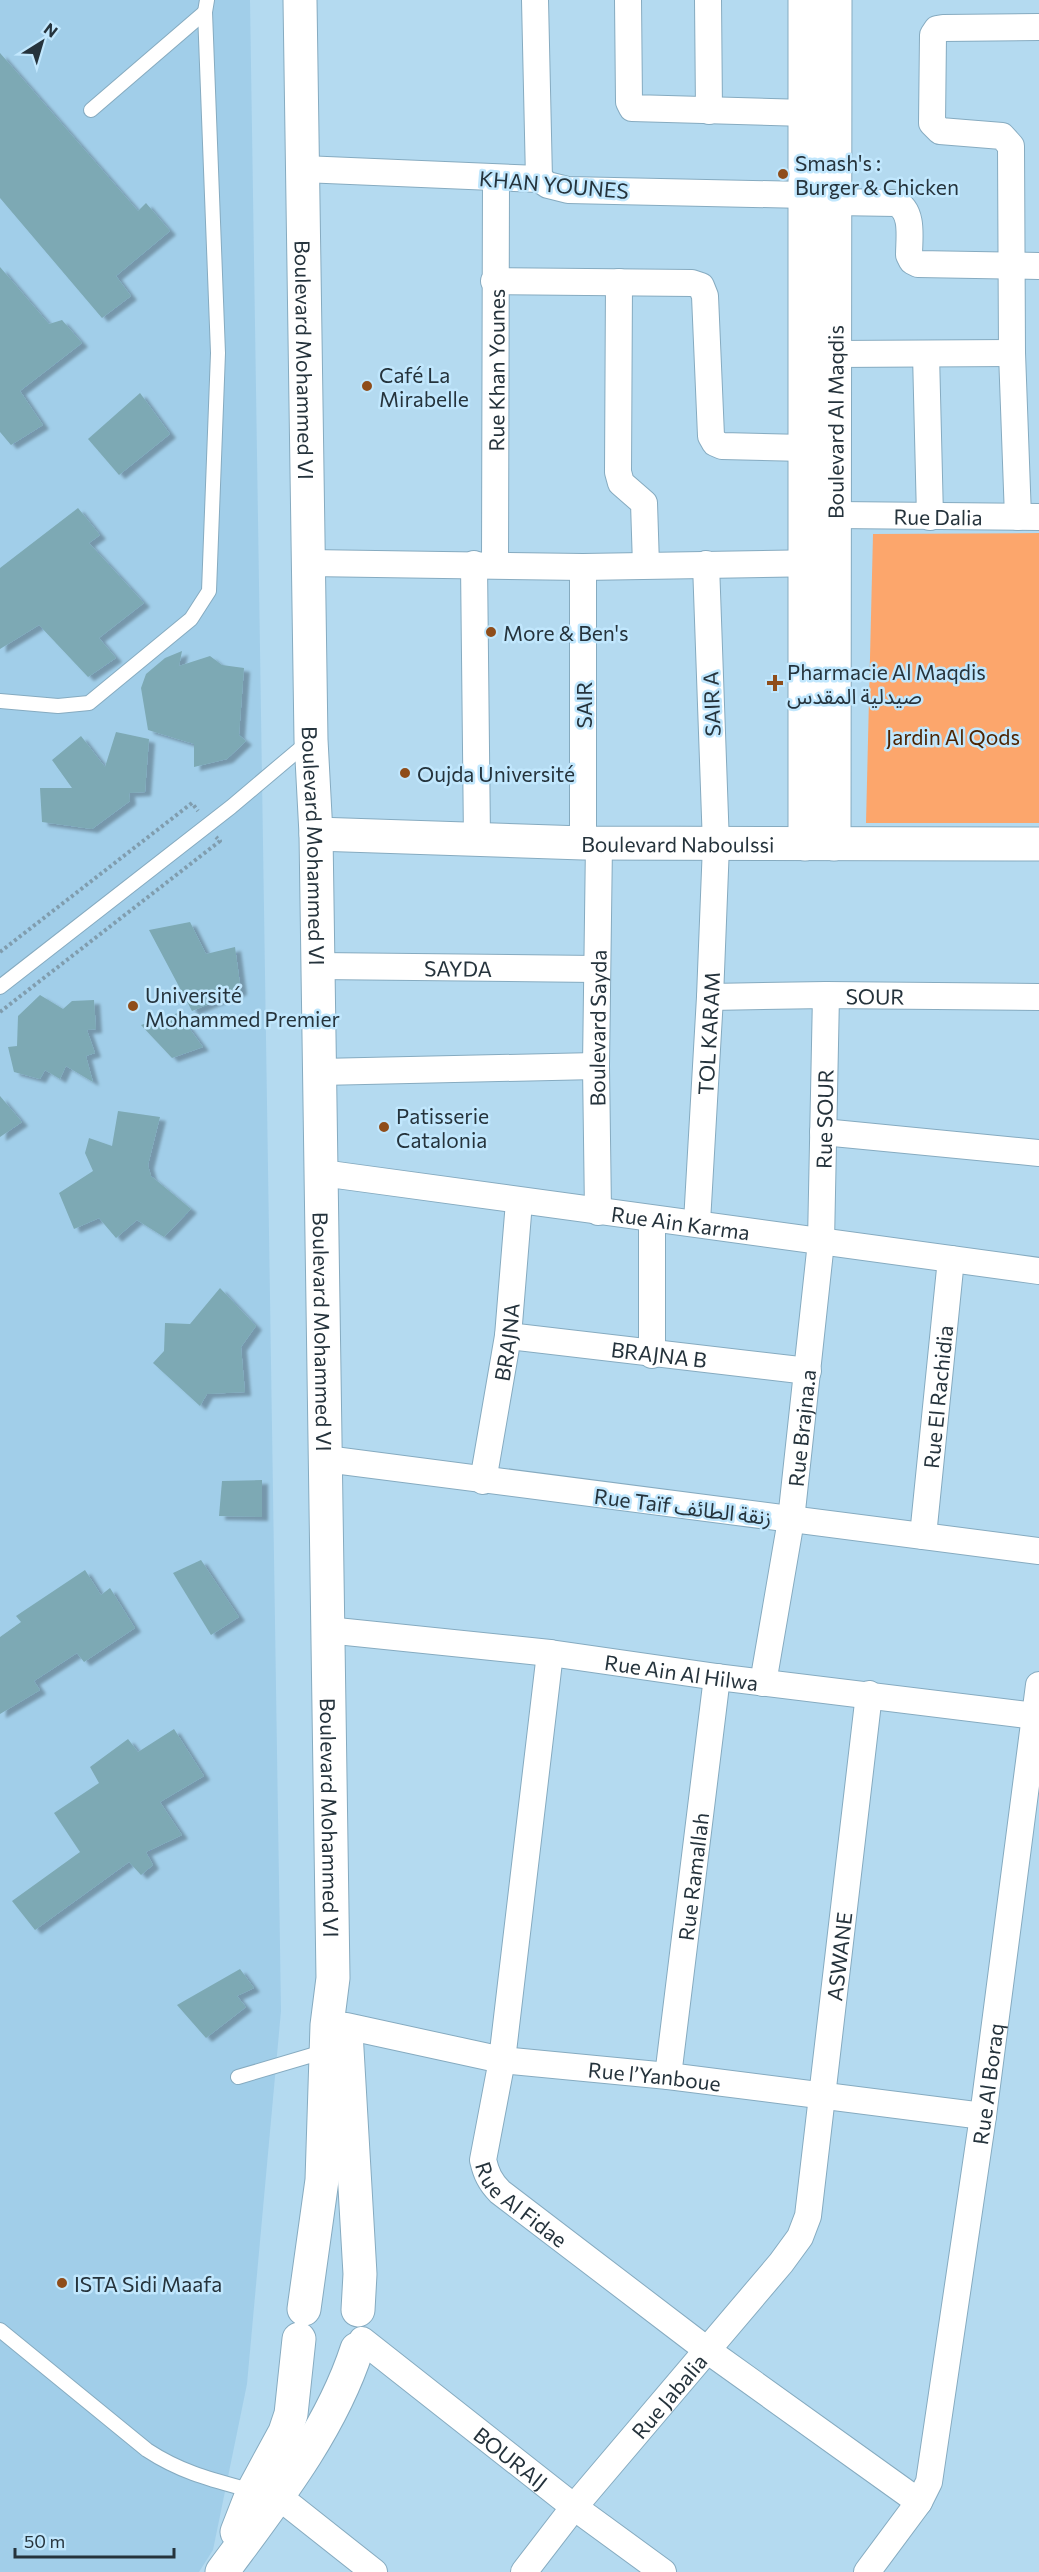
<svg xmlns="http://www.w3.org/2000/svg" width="1039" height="2572" viewBox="0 0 1039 2572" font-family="Commissioner,'Noto Sans Arabic',sans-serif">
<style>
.built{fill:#a1cee9}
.green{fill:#fca66c}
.building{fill:#7da9b4;filter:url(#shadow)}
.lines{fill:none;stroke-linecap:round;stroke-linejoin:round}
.lane-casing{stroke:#86abc0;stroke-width:16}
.street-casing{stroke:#86abc0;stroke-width:28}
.secondary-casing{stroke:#86abc0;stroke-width:35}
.path{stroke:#809dae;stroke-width:4;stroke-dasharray:3 3;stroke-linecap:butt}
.lane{stroke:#fff;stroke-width:14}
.street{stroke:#fff;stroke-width:26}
.secondary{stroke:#fff;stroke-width:33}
.poi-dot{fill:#8f4d1a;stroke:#c1e7fd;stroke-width:2}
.labels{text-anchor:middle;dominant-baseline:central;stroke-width:5;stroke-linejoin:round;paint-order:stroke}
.poi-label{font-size:21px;fill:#25333c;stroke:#c1e7fd;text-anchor:start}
.street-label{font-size:21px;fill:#25333c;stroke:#c1e7fd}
.park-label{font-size:21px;fill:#4c2301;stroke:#c1e7fd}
</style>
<defs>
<filter id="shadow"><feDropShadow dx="6" dy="4" stdDeviation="1.5" flood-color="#0004"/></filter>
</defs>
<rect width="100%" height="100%" fill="#b4daf0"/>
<polygon class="built" points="0,0 250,0 281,2011 247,2384 213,2550 199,2572 0,2572"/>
<polygon class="green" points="1039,533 1039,823 866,823 873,534"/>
<g class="building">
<polygon points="0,53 138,211 146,203 170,231 116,276 131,296 102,318 0,198"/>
<polygon points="0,267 49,324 62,320 82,343 20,391 43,425 11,445 0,432"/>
<polygon points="140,393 170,434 119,475 88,439"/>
<polygon points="78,508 100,535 89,543 144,603 99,638 116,658 88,677 39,625 0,649 0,568"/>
<polygon points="182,651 179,666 210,656 222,665 244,668 239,735 246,741 227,759 194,767 194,744 148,730 141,688 146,674 165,658"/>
<polygon points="116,732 149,739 145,792 129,793 130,801 92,829 42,822 40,788 72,788 52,760 81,736 105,767"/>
<polygon points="190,922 206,954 235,947 241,991 192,1011 149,930"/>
<polygon points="40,995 63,1009 72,1001 94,1000 96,1029 87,1030 95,1053 86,1056 93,1082 66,1066 60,1079 45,1070 40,1079 14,1072 8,1047 17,1046 18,1016"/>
<polygon points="178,1013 203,1047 172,1058 141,1025"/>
<polygon points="0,1096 22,1122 0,1137"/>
<polygon points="118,1111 160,1117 148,1165 151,1176 191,1209 164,1237 137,1220 116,1238 99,1218 74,1229 59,1193 93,1171 85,1153 89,1138 112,1146"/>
<polygon points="220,1288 256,1326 241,1347 245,1392 207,1394 200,1406 153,1363 164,1351 165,1323 190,1324"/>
<polygon points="262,1480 262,1517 219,1516 222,1481"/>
<polygon points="201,1560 239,1617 211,1635 173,1573"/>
<polygon points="85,1570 101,1595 110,1588 135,1628 84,1662 77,1653 34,1681 40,1690 0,1714 0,1637 21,1622 16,1616"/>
<polygon points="174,1729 204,1776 160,1802 182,1835 146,1852 153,1865 141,1875 129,1862 35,1930 12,1901 80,1852 54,1813 99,1783 90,1767 128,1739 138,1752"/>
<polygon points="240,1969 254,1988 237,1996 246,2007 206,2038 177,2005"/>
</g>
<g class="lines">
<g class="lane-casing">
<g id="lane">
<polyline points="91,110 205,12"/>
<polyline points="0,701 58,706 89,703 191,619 209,591 218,353 205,12 207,0"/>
<polyline points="0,987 231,807 308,742"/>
<polyline points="238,2077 326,2051"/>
<path d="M0,2330L147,2450C182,2473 213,2480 253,2491"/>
</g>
</g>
<g class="street-casing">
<g id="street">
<polyline points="535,0 539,179"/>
<polyline points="628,0 629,102 632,108 806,113"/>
<polyline points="708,0 709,111"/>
<polyline points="303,169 539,179 548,185 568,190 805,195"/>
<path d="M835,202L896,203C914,211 909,239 909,255L912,261L918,264L1039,266"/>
<polyline points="494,281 692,283 701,286 705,296 711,436 715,443 722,446 805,448"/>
<polyline points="619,282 618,472 621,483 644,503 646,565"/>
<polyline points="834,354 1012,353"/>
<polyline points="926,354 930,517"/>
<path id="s1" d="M836,515L1039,517"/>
<polyline points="1018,517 1012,353 1011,146 1002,136 940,131 932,123 933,35 937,29 943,28 1039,27"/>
<polyline points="309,563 583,567 822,563"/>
<polyline points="474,564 477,840"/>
<path id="s2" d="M495,564L496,178"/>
<polyline points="583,567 583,843"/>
<path id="s3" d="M318,966L596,969"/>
<path id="s4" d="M710,997L826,995L1039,997"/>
<polyline points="320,1072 596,1066"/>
<polyline points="823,1132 1039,1153"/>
<path id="s5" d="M322,1173L1039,1271"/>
<path id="s6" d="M598,1212L596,1066L599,843"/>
<path id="s7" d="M697,1222L710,997L716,845L706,564"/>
<path id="s8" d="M508,1336L808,1371"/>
<polyline points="652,1355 652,1220"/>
<polyline points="326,1459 1039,1551"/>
<path id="s9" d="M483,1481L508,1336L519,1202"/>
<path id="s10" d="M923,1536L951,1259"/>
<path id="s11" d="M327,1630L550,1653L717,1677L1035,1716"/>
<path id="s12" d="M550,1653L502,2060L483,2160C486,2173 490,2182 500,2192L707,2350L919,2502"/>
<path id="s13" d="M763,1683L791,1520L821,1242L826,995"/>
<path id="s14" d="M327,2025L346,2026L502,2060L668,2076L983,2116"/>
<path id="s15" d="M668,2076L717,1677"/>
<path id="s16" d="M362,2340L574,2507L663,2572"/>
<polyline points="278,2496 374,2572"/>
<path id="s17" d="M524,2572L574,2507L781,2263L800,2237L808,2216L869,1694"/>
<path id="s18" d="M867,2572L919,2502L929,2482L983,2116L1039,1685"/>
</g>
</g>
<g class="secondary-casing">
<g id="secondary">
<path id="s19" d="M300,0L311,740L316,834L333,1978L327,2025L322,2180L304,2309"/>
<path id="s20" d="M316,834L583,843L1039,844"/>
<polyline points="805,844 805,0"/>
<path id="s21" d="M834,844L835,0"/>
<polyline points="346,2032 360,2274 358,2310"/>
<polyline points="237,2532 253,2491 285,2432 291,2414 299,2339"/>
<path d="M222,2572C273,2503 330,2432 357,2349"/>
</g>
</g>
<g class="path">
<polyline points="0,952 192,803 198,811"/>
<polyline points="0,1012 220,841 216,837"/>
</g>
<use href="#lane" class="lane"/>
<use href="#street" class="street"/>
<use href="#secondary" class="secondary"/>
</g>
<g class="poi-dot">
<circle cx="783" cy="174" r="6"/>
<circle cx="367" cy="386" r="6"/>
<circle cx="491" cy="632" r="6"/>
<path d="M772 674h6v6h6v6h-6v6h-6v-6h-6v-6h6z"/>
<circle cx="405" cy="773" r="6"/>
<circle cx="133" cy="1006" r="6"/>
<circle cx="384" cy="1127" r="6"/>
<circle cx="62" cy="2283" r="6"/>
</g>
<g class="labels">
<g class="poi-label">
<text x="795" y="162">Smash's :<tspan x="795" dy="24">Burger &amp; Chicken</tspan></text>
<text x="379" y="374">Café La<tspan x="379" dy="24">Mirabelle</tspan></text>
<text x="503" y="632">More &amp; Ben's</text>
<text x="787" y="671">Pharmacie Al Maqdis<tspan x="787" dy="24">صيدلية المقدس</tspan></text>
<text x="417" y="773">Oujda Université</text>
<text x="145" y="994">Université<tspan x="145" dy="24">Mohammed Premier</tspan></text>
<text x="396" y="1115">Patisserie<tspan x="396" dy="24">Catalonia</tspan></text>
<text x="74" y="2283">ISTA Sidi Maafa</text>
</g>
<g class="street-label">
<text transform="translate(554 184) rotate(5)">KHAN YOUNES</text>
<text stroke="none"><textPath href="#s19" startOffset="360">Boulevard Mohammed VI</textPath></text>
<text stroke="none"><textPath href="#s2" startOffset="194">Rue Khan Younes</textPath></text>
<text stroke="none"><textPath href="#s21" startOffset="422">Boulevard Al Maqdis</textPath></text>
<text stroke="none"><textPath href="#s1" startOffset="102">Rue Dalia</textPath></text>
<text transform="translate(711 704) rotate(-92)">SAIR A</text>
<text transform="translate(583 705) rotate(-90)">SAIR</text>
<text stroke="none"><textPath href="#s20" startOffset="362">Boulevard Naboulssi</textPath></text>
<text stroke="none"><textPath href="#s19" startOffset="846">Boulevard Mohammed VI</textPath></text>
<text stroke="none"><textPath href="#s3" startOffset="140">SAYDA</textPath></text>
<text stroke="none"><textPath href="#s4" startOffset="165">SOUR</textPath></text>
<text stroke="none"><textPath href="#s6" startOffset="184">Boulevard Sayda</textPath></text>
<text stroke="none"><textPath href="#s7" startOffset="189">TOL KARAM</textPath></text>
<text stroke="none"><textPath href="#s13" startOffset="568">Rue SOUR</textPath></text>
<text stroke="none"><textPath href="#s5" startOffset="362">Rue Ain Karma</textPath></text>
<text stroke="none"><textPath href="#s19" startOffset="1332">Boulevard Mohammed VI</textPath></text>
<text stroke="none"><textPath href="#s9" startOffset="141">BRAJNA</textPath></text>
<text stroke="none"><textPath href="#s8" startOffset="152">BRAJNA B</textPath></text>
<text stroke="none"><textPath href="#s10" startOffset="140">Rue El Rachidia</textPath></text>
<text stroke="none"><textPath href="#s13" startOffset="258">Rue Brajna.a</textPath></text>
<text transform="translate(683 1506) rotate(7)">Rue Taïf زنقة الطائف</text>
<text stroke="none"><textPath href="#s11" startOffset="357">Rue Ain Al Hilwa</textPath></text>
<text stroke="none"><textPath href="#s19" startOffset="1818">Boulevard Mohammed VI</textPath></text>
<text stroke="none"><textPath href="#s15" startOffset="201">Rue Ramallah</textPath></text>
<text stroke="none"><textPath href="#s17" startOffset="718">ASWANE</textPath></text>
<text stroke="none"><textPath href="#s14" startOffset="332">Rue l’Yanboue</textPath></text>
<text stroke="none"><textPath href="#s18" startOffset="512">Rue Al Boraq</textPath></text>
<text stroke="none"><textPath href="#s12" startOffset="572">Rue Al Fidae</textPath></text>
<text stroke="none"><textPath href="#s17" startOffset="228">Rue Jabalia</textPath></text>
<text stroke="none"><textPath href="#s16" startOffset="190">BOURAIJ</textPath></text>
</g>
<g class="park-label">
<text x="953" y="736">Jardin Al Qods</text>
</g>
</g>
<g transform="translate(42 42) rotate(37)" stroke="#c1e7fd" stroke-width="4.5" paint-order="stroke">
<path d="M0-4.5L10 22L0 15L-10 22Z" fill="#25333c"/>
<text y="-9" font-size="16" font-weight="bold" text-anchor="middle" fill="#25333c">N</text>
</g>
<path d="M15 2548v9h159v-9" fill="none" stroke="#25333c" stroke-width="3"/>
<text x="24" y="2548" font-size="18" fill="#25333c" stroke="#c1e7fd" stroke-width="4.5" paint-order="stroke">50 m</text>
</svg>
